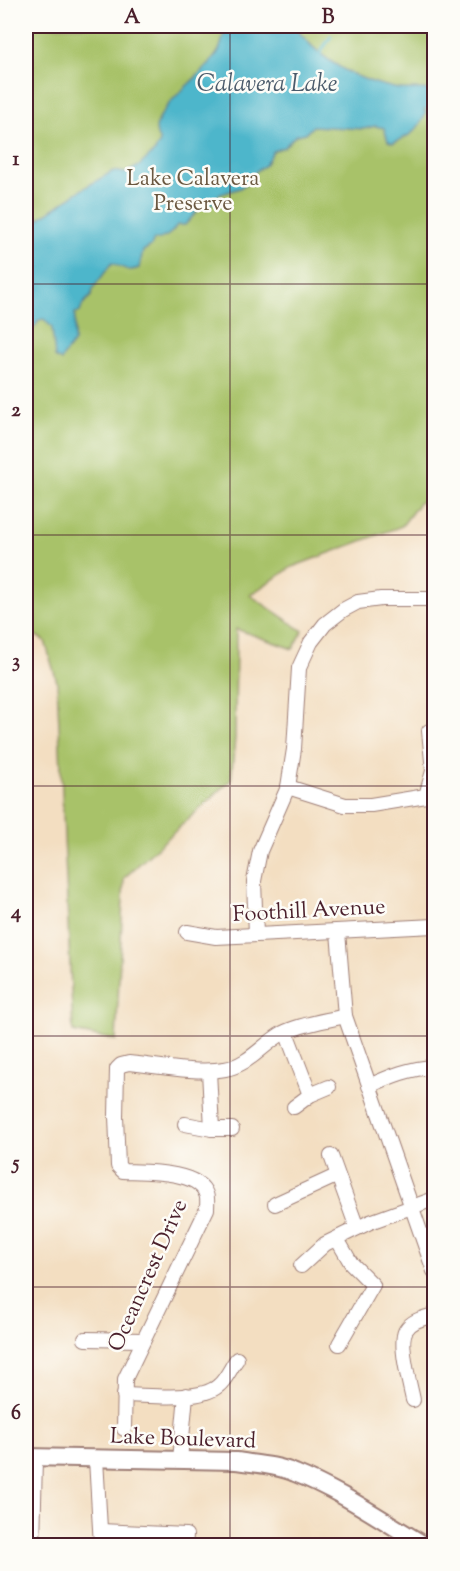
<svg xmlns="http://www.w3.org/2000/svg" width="460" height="1571" viewBox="0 0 460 1571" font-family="'Sorts Mill Goudy',serif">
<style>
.green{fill:#a8c269;stroke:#79704a;stroke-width:1.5}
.water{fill:#4db6cb;stroke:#4c6a7b;stroke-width:1.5}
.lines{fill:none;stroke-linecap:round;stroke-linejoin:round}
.stream{stroke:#4db6cb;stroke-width:3}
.canal{stroke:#4db6cb;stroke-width:10}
.minor-casing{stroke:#9e7e76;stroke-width:16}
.major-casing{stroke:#9e7e76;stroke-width:20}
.minor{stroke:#fff;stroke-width:14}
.major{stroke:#fff;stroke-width:16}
.grid{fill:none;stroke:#4a1f2b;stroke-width:1.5;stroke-opacity:0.55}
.labels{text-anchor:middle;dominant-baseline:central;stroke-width:5;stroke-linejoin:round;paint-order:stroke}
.park-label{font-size:22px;fill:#6b5841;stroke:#fdfcf7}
.street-label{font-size:22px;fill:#4a1f2b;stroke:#fdfcf7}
.water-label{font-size:24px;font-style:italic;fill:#4b5b6b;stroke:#fdfcf7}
.neatline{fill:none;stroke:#4a1f2b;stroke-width:2}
.grid-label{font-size:20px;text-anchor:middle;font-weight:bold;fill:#4a1f2b}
</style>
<rect width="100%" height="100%" fill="#fdfcf7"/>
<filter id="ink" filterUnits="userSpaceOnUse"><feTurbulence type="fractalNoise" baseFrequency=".0167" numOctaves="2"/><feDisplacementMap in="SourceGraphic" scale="12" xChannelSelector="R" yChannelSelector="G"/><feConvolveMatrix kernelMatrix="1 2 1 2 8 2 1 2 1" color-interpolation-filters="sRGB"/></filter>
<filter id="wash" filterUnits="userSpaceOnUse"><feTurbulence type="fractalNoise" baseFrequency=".008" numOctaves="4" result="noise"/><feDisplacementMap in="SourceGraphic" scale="24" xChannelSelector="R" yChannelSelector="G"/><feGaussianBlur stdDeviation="1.35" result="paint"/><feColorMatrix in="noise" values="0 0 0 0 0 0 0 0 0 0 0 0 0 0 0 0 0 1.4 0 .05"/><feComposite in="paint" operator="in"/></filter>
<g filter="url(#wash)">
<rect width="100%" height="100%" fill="#f3dec1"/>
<polygon class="green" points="26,26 434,26 434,492 419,503 402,526 292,567 250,595 303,631 293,649 236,629 235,738 231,780 124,878 116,1040 73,1032 57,682 45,641 26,630"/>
<path class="water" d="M227,26H294C317,56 345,75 382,85C388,86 395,89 401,89C410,90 419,88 429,90L428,104L424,110L426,113C418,131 410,136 393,143L388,141L384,128L375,126L364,129L313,126L306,133L296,135L284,147L273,151L265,165L255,172L251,180L240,188L218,195L214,203L203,205L185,225H177C172,234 163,239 154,240L151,246L143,251L139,268C127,273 123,267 112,263L94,287L91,296L83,304L80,312L75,313L74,342L64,355L61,361L55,357L52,328L44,319L39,320C36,327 33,330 26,330V228L81,190L113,171L126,173L139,166L155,151L160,142C157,136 155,131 157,124C166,97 203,77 218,52C222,45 223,34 227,26Z"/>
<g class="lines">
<g class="stream">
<polyline points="336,27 337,26"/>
<polyline points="319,55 331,36"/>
</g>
<polyline class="canal" points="428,104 434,105"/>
</g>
</g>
<g filter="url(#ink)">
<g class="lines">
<g class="minor-casing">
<g id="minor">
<polyline points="288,787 345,805 371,805 426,796 433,771 429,731"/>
<polyline points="187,932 216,937 434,926"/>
<polyline points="338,932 345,1016 434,1271"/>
<polyline points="256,935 254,881 260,851 288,787 294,749 299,668 311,642 325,624 343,610 358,602 381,599 434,599"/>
<polyline points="286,1032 310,1095"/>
<polyline points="209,1071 212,1129"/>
<path d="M369,1086C391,1076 410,1068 434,1067"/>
<polyline points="294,1107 310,1095 329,1087"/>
<polyline points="185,1124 212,1129 232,1129"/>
<polyline points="331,1156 357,1228"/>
<polyline points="275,1204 336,1176"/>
<polyline points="337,1239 351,1263 373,1285 339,1344"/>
<polyline points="301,1266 325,1244 370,1222 434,1199"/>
<polyline points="85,1339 143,1340"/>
<path d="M124,1395C148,1395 199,1402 218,1386C226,1380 231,1367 237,1359"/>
<path d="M413,1400C410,1385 398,1342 406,1330C412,1320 424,1318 434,1315"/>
<path d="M124,1429L125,1379L207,1209C207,1205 208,1198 206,1194C198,1170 144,1172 123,1171L118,1166L116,1116L117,1069L121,1065L129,1063C158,1066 197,1074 225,1069C249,1065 263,1044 283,1033C301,1024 325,1021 345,1016"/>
<polyline points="96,1459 101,1546"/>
<polyline points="180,1460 186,1395"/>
<polyline points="101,1531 186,1535 185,1546"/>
<polyline points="33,1546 35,1458"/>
<polyline points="286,1546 287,1546"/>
</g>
</g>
<g class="major-casing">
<path id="major" d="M26,1457L236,1461C256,1464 277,1465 295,1473C341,1491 383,1521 426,1546"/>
</g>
<use href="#minor" class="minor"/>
<use href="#major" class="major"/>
</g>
</g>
<path class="grid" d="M230,26V1546M26,284H434M26,535H434M26,786H434M26,1036H434M26,1287H434"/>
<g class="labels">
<g class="park-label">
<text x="193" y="180">Lake Calavera<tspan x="193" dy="25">Preserve</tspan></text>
</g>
<g class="street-label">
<text transform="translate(309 912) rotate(-3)">Foothill Avenue</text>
<text transform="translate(149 1276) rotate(-66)">Oceancrest Drive</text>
<text transform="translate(183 1440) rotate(2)">Lake Boulevard</text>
</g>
<g class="water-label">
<text x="267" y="85">Calavera Lake</text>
</g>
</g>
<rect width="460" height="1571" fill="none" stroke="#fdfcf7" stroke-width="66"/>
<rect x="33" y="33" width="394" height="1505" class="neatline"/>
<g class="grid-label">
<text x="132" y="23">A</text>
<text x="328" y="23">B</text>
<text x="16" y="165">1</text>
<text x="16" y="416">2</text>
<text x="16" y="667">3</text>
<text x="16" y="918">4</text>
<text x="16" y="1169">5</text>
<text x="16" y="1419">6</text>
</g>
</svg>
